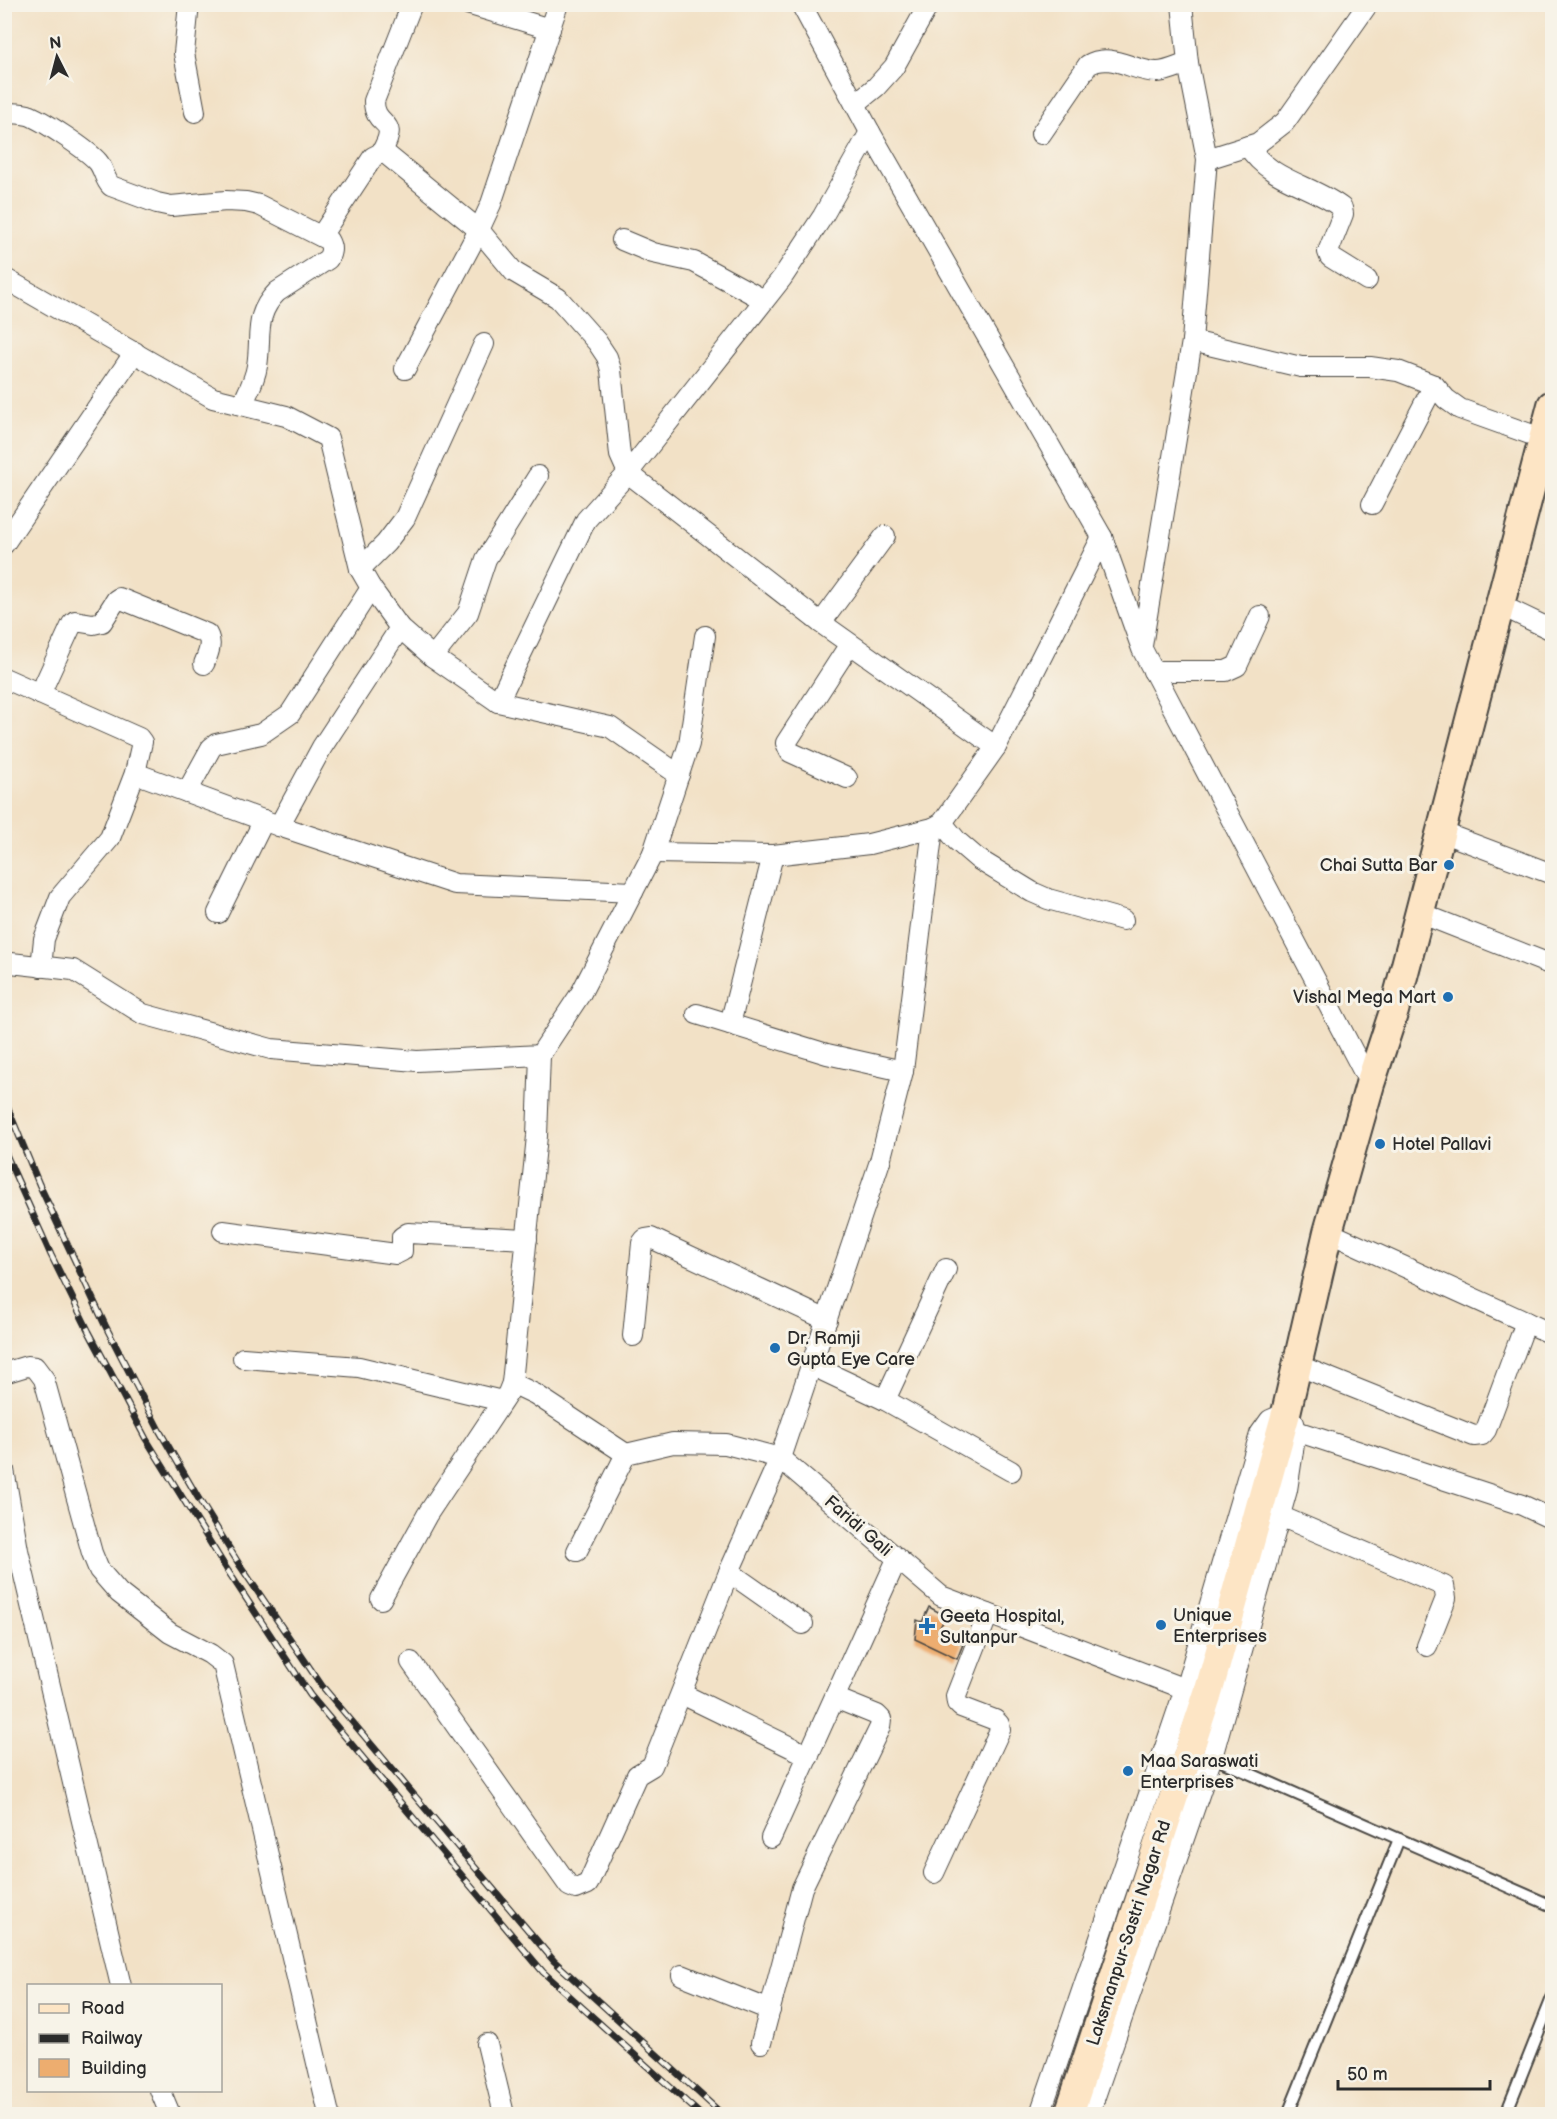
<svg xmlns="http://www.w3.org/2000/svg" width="1557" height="2119" viewBox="0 0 1557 2119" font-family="'Balsamiq Sans',sans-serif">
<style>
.building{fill:#edad6f}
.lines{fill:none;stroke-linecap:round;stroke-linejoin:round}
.lane-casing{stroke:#494642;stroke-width:14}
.street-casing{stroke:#494642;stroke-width:22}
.secondary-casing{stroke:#494642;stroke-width:32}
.lane{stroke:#fff;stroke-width:10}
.street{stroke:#fff;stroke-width:20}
.secondary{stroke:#fde5c5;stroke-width:28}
.rail-casing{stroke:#2b2b2b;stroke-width:7}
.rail{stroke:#f7f3e8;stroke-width:4.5;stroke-dasharray:14;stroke-linecap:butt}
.poi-dot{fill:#1f6fb2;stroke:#f7f3e8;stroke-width:2}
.labels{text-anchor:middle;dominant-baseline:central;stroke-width:6;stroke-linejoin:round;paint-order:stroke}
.poi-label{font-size:18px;fill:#2b2b2b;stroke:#f7f3e8;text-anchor:start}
.street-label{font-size:18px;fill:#2b2b2b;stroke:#f7f3e8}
</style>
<rect width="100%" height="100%" fill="#f7f3e8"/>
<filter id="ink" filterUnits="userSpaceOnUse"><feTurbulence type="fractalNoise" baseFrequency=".0167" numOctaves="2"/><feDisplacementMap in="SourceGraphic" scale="12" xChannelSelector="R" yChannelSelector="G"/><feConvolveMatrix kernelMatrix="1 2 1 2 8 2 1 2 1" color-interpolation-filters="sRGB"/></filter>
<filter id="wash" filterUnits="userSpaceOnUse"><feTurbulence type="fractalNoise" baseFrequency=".008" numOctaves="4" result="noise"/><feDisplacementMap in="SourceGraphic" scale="24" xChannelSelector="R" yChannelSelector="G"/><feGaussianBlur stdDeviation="1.35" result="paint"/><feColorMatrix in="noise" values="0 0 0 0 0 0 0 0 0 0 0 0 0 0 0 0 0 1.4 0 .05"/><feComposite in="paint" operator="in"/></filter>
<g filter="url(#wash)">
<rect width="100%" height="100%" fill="#f2e1c6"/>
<g id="blocks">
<polygon class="building" points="929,1607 946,1616 938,1631 963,1644 957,1659 915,1639 917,1620 922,1622"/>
</g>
</g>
<g filter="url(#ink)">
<use href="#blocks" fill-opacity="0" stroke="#494642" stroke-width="1.5"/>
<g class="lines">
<g class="lane-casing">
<g id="lane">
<polyline points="1212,1757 1552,1906"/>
<polyline points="1288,2114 1399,1839"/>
<polyline points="1509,2114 1509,2106 1552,1998"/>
</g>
</g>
<g class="street-casing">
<g id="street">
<polyline points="189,4 184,53 195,112"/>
<polyline points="467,4 550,29"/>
<polyline points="801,4 870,132 1102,537 1142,649 1370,1084"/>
<polyline points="855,104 876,87 894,67 929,4"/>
<path d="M4,113C13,113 20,113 28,115C41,119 89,151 98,162C104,169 104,179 111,186L157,203L171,206L226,201L246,202L259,205L328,240C332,247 332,251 328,259L277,292C253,316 262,336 257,366C255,380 248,392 242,405"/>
<path d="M1041,134L1088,65C1111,51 1133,72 1157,72C1167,72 1178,66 1188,63"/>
<path d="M1248,146C1271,182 1311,184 1342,208L1343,214L1328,252L1330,257L1367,280"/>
<path d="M381,153C402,116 374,130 374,101L412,4"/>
<polyline points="1207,159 1258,143 1285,122 1368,4"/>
<polyline points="321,236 373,157 381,153 386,154 479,230 514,272 558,298 597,342 607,357 611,370 620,455 628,473 821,623 996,747"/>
<polyline points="622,240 653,253 694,262 764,300"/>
<polyline points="4,278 213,398 286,416 328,438 360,569 371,588 400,628 433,657 498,702 610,727 679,775"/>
<polyline points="1192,341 1301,367 1370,367 1398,371 1434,385 1446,399 1460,409 1544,439"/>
<polyline points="405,369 479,230 491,204 558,4"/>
<polyline points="1372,504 1434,385"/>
<polyline points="4,544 135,352"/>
<polyline points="360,569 386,543 405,518 484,344"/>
<polyline points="1500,605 1552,630"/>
<polyline points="821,623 885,536"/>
<polyline points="1142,646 1192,341 1207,159 1188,63 1182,4"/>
<polyline points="433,657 468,613 486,559 538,476"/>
<polyline points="1153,671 1226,671 1237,666 1260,616"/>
<polyline points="4,678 139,738 142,742 135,773 110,838 60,897 44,939 41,967"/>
<path d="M40,694L72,624L75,621L93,624L102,622L116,600L119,598L207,634C213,644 208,654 204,664"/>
<polyline points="498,702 586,520 628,473 782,278 823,216 870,132"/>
<polyline points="135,773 279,826 455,884 633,892"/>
<polyline points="847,778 790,752 786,743 850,644"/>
<polyline points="187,792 211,748 216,744 261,734 290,714 371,588"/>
<polyline points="942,823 957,841 978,859 1032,892 1048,899 1123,920"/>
<polyline points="279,826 322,747 400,628"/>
<polyline points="1441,832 1552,874"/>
<polyline points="653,853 773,855 869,844 933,828 942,823 996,747 1102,537"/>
<polyline points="218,913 264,820"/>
<polyline points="1420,913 1552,965"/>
<polyline points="11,963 73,970 143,1014 271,1049 417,1061 540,1055 581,993 653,853 689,744 705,636"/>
<polyline points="697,1014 827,1054 903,1071"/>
<polyline points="730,1024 773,855"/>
<polyline points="223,1231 396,1254 402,1251 402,1237 408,1233 527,1239"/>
<polyline points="1328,1232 1552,1334"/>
<polyline points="633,1336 642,1243 645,1239 651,1238 827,1320"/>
<polyline points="243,1358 359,1367 502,1401"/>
<polyline points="811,1365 885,1400 1011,1471"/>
<polyline points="1297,1365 1474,1436 1482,1435 1486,1430 1526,1322"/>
<polyline points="4,1373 27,1366 35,1367 44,1379 92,1553 99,1570 119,1593 170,1633 210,1654 223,1664 329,2114"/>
<polyline points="512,1383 535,1394 626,1454"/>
<polyline points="885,1400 946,1269"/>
<polyline points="1296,1431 1522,1505 1552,1519"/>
<polyline points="4,1470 18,1550 121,1986"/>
<polyline points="1280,1516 1444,1586 1446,1598 1427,1646"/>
<polyline points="577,1551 626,1454 673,1443 726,1444 780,1458 941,1596 1185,1689"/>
<polyline points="729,1572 803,1624"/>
<polyline points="381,1599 427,1515 508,1393 512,1383 537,1136 540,1055"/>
<polyline points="411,1662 569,1886 576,1889 588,1884 637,1775 652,1766 729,1572 780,1458 880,1161 903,1071 933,828"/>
<polyline points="682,1694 809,1756"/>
<polyline points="771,1838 897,1559"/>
<polyline points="934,1873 1000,1730 999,1724 995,1720 961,1707 957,1703 956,1696 988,1614"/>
<polyline points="682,1975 770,2010"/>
<polyline points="761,2043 802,1888 880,1727 881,1719 877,1715 835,1698"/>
<polyline points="487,2044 504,2114"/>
<polyline points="160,2090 170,2114"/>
<polyline points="1040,2114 1185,1689 1260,1434 1270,1420 1286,1413 1294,1423 1296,1431 1287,1490 1212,1757 1089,2114"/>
</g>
</g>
<g class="secondary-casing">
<polyline id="secondary" points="1069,2114 1209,1690 1286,1413 1328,1232 1370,1084 1394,1011 1552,405"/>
</g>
<use href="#lane" class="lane"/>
<use href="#street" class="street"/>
<use href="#secondary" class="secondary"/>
<g class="rail-casing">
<g id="rail">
<polyline points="4,1099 39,1184 105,1325 159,1430 197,1496 239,1564 322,1686 554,1961 722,2114"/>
<polyline points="4,1150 51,1255 89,1332 146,1439 226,1568 310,1695 543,1972 700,2114"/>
</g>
</g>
<use href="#rail" class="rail"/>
</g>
</g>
<g class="poi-dot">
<circle cx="1449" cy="865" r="6"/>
<circle cx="1448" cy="997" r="6"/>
<circle cx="1380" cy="1144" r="6"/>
<circle cx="775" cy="1348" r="6"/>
<circle cx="1161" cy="1625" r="6"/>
<path d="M924 1617h6v6h6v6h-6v6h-6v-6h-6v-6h6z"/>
<circle cx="1128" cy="1771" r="6"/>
</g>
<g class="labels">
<g class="poi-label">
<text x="1437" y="865" text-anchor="end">Chai Sutta Bar</text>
<text x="1436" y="997" text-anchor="end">Vishal Mega Mart</text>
<text x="1392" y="1144">Hotel Pallavi</text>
<text x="787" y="1338">Dr. Ramji<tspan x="787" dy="21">Gupta Eye Care</tspan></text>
<text x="1173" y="1615">Unique<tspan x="1173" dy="21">Enterprises</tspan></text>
<text x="940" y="1616">Geeta Hospital,<tspan x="940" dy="21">Sultanpur</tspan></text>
<text x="1140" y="1761">Maa Saraswati<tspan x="1140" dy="21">Enterprises</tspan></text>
</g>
<g class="street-label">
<text transform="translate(858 1526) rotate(41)">Faridi Gali</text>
<text transform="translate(1129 1933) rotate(-72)">Laksmanpur-Sastri Nagar Rd</text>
</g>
</g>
<rect width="1557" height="2119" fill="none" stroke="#f7f3e8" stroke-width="24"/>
<rect x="27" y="1984" width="195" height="108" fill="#f7f3e8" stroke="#a5a39c" stroke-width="1.5"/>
<rect x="39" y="2004" width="30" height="9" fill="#fde5c5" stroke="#a5a39c" stroke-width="1.5"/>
<text x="81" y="2014" font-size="18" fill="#2b2b2b">Road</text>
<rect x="39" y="2034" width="30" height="9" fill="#2b2b2b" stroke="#a5a39c" stroke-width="1.5"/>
<text x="81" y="2044" font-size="18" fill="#2b2b2b">Railway</text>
<rect x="39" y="2059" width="30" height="18" fill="#edad6f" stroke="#a5a39c" stroke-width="1.5"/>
<text x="81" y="2074" font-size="18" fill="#2b2b2b">Building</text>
<g transform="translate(57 57) rotate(354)" stroke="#f7f3e8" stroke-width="4.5" paint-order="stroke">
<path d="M0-4.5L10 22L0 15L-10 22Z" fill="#2b2b2b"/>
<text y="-9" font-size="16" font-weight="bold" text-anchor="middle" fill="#2b2b2b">N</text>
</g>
<path d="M1338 2080v9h152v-9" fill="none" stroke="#2b2b2b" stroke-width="3"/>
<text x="1347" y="2080" font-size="18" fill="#2b2b2b" stroke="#f7f3e8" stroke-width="4.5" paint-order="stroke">50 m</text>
</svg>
